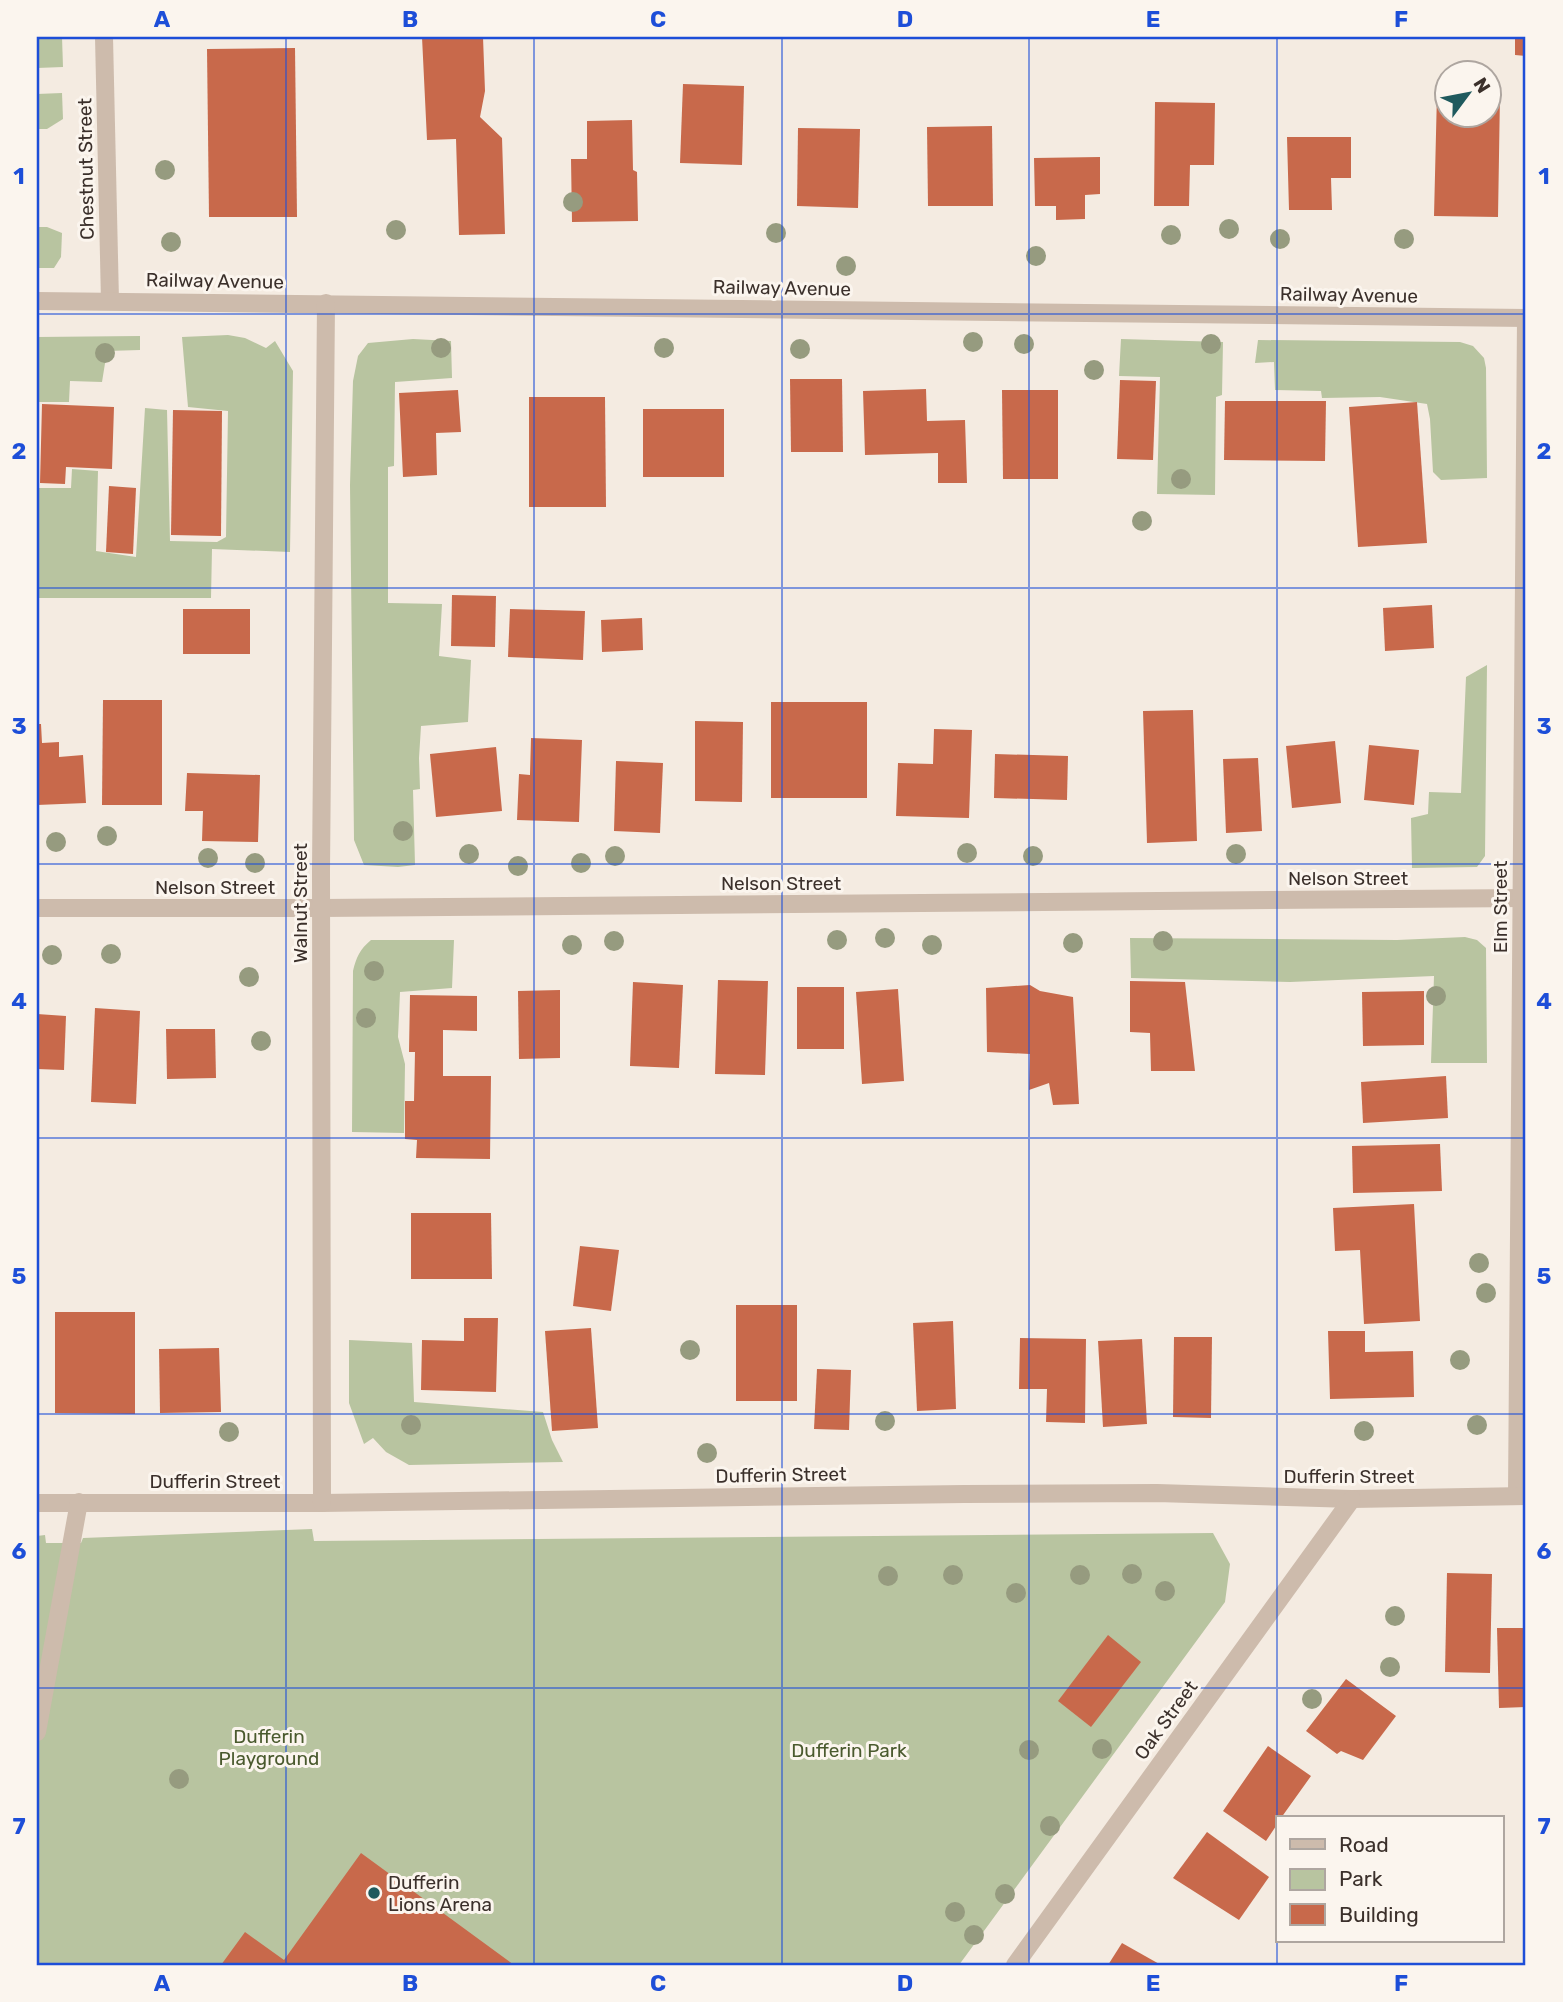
<svg xmlns="http://www.w3.org/2000/svg" width="1563" height="2002" viewBox="0 0 1563 2002" font-family="Rubik,sans-serif">
<style>
.green{fill:#b8c4a0}
.building{fill:#c8694b}
.lines{fill:none;stroke-linecap:round;stroke-linejoin:round}
.minor{stroke:#cdbbac;stroke-width:18}
.tree{fill:#969b7f}
.grid{fill:none;stroke:#1d4ed8;stroke-width:2;stroke-opacity:0.55}
.poi-dot{fill:#1f5a5e;stroke:#fbf5ee;stroke-width:2.5}
.labels{text-anchor:middle;dominant-baseline:central;stroke-width:6;stroke-linejoin:round;paint-order:stroke}
.street-label{font-size:19px;fill:#3b302b;stroke:#fbf5ee}
.park-label{font-size:19px;fill:#4a5a2e;stroke:#fbf5ee}
.poi-label{font-size:19px;fill:#3b302b;stroke:#fbf5ee;text-anchor:start}
.neatline{fill:none;stroke:#1d4ed8;stroke-width:2.5}
.grid-label{font-size:23px;text-anchor:middle;font-weight:bold;fill:#1d4ed8}
</style>
<rect width="100%" height="100%" fill="#f4ebe1"/>
<g class="green">
<polygon points="37,37 62,37 63,67 37,68"/>
<polygon points="62,93 63,119 47,129 37,129 37,94"/>
<polygon points="37,227 47,227 62,233 61,257 54,268 37,268"/>
<polygon points="228,335 245,338 266,348 275,341 293,371 290,552 212,549 211,598 37,598 37,475 39,488 71,488 72,469 98,471 96,551 136,557 145,408 167,410 170,541 217,542 226,537 228,411 188,407 182,337"/>
<polygon points="140,336 140,350 107,351 102,382 70,381 69,402 37,402 37,337"/>
<polygon points="413,339 451,341 452,378 395,382 394,466 388,467 388,603 442,604 439,656 471,660 468,722 421,726 419,758 420,789 413,790 415,865 398,867 364,865 354,840 350,485 353,381 358,356 368,343"/>
<polygon points="1121,339 1223,342 1222,395 1216,397 1215,495 1157,494 1160,377 1119,376"/>
<polygon points="1258,340 1460,342 1473,346 1484,358 1486,368 1487,478 1441,480 1433,472 1430,419 1427,404 1380,397 1322,398 1321,391 1275,390 1274,362 1255,363"/>
<polygon points="1487,665 1485,856 1477,867 1412,868 1411,818 1428,814 1429,792 1461,793 1466,677"/>
<polygon points="1465,937 1477,940 1486,948 1487,1063 1431,1063 1434,976 1290,982 1131,978 1130,938 1397,940"/>
<path d="M371,940H454L452,988L400,992L398,1037L405,1064L404,1133L352,1132L353,971C356,958 360,949 371,940Z"/>
<polygon points="349,1340 412,1343 414,1402 543,1412 552,1440 563,1462 409,1465 386,1452 373,1438 364,1444 349,1403"/>
<polygon points="312,1529 314,1541 1213,1533 1230,1564 1225,1602 959,1965 37,1965 37,1536 45,1535 46,1543 81,1543 83,1538"/>
</g>
<g class="building">
<polygon points="422,37 483,37 485,91 480,117 502,138 505,234 459,235 456,139 427,140"/>
<polygon points="1515,37 1526,37 1526,56 1515,55"/>
<polygon points="295,48 297,217 209,217 207,49"/>
<polygon points="683,84 744,86 742,165 680,163"/>
<polygon points="1437,93 1448,93 1448,116 1490,116 1490,94 1500,94 1498,217 1434,216"/>
<polygon points="1155,102 1215,103 1214,165 1190,165 1189,206 1154,206"/>
<polygon points="632,120 633,170 637,172 638,221 572,222 571,159 587,159 587,121"/>
<polygon points="992,126 993,206 928,206 927,127"/>
<polygon points="798,128 860,129 858,208 797,206"/>
<polygon points="1287,137 1351,137 1351,178 1331,178 1332,210 1289,210"/>
<polygon points="1100,157 1100,194 1085,195 1085,219 1056,220 1056,206 1035,206 1034,158"/>
<polygon points="790,379 842,379 843,452 791,452"/>
<polygon points="1120,380 1156,381 1153,460 1117,459"/>
<polygon points="926,389 927,421 965,420 967,483 938,483 938,453 865,455 863,391"/>
<polygon points="458,390 461,432 436,433 437,475 403,477 399,393"/>
<polygon points="1002,390 1058,390 1058,479 1003,479"/>
<polygon points="529,397 605,397 606,507 529,507"/>
<polygon points="1225,401 1326,401 1325,461 1224,460"/>
<polygon points="1417,402 1427,543 1358,547 1349,407"/>
<polygon points="42,404 114,407 112,469 66,467 65,484 40,483"/>
<rect x="643" y="409" width="81" height="68"/>
<polygon points="173,410 222,411 221,536 171,535"/>
<polygon points="109,486 136,488 133,554 106,552"/>
<polygon points="452,595 496,596 495,647 451,646"/>
<polygon points="1432,605 1434,648 1385,651 1383,608"/>
<rect x="183" y="609" width="67" height="45"/>
<polygon points="510,609 585,611 583,660 508,657"/>
<polygon points="642,618 643,650 602,652 601,620"/>
<polygon points="103,700 162,700 162,805 102,805"/>
<rect x="771" y="702" width="96" height="96"/>
<polygon points="1193,710 1197,841 1147,843 1143,711"/>
<polygon points="695,721 743,722 742,802 695,801"/>
<polygon points="37,724 41,724 42,743 59,742 59,757 83,755 86,803 37,805"/>
<polygon points="934,729 972,730 969,818 896,816 898,763 933,764"/>
<polygon points="531,738 582,740 579,822 517,820 519,774 530,775"/>
<polygon points="1335,741 1341,803 1292,808 1286,746"/>
<polygon points="1369,745 1419,750 1414,805 1364,800"/>
<polygon points="496,747 502,811 436,817 430,754"/>
<polygon points="995,754 1068,756 1067,800 994,798"/>
<polygon points="1258,758 1262,831 1226,833 1223,759"/>
<polygon points="616,761 663,763 660,833 614,831"/>
<polygon points="187,773 260,775 258,842 202,841 203,811 185,811"/>
<polygon points="718,980 768,981 765,1075 715,1074"/>
<polygon points="1130,981 1185,982 1195,1071 1151,1071 1150,1033 1130,1032"/>
<polygon points="633,982 683,985 679,1068 630,1066"/>
<polygon points="1030,985 1040,991 1073,997 1079,1104 1053,1105 1049,1083 1029,1090 1030,1054 987,1052 986,988"/>
<rect x="797" y="987" width="47" height="62"/>
<polygon points="898,989 904,1081 862,1084 856,992"/>
<polygon points="560,990 560,1058 519,1059 518,991"/>
<polygon points="1424,991 1424,1045 1363,1046 1362,992"/>
<polygon points="410,995 477,996 477,1031 443,1030 443,1076 491,1076 490,1159 416,1158 417,1140 405,1139 405,1101 414,1101 415,1052 409,1052"/>
<polygon points="95,1008 140,1011 136,1104 91,1102"/>
<polygon points="37,1014 66,1016 64,1070 37,1069"/>
<polygon points="166,1029 215,1029 216,1078 167,1079"/>
<polygon points="1446,1076 1448,1118 1363,1123 1361,1082"/>
<polygon points="1440,1144 1442,1191 1353,1193 1352,1146"/>
<polygon points="1414,1204 1420,1321 1364,1324 1360,1250 1335,1251 1333,1208"/>
<polygon points="411,1213 491,1213 492,1279 411,1279"/>
<polygon points="580,1246 619,1250 611,1311 573,1306"/>
<rect x="736" y="1305" width="61" height="96"/>
<polygon points="55,1312 135,1312 135,1414 55,1413"/>
<polygon points="464,1318 498,1318 496,1392 421,1390 422,1340 464,1341"/>
<polygon points="953,1321 956,1409 917,1411 913,1323"/>
<polygon points="591,1328 598,1428 552,1431 545,1331"/>
<polygon points="1328,1331 1365,1331 1365,1352 1413,1351 1414,1397 1330,1399"/>
<polygon points="1174,1337 1212,1337 1211,1418 1173,1417"/>
<polygon points="1020,1338 1086,1339 1085,1423 1046,1422 1047,1389 1019,1389"/>
<polygon points="1142,1339 1147,1424 1103,1427 1098,1341"/>
<polygon points="219,1348 221,1412 160,1413 159,1349"/>
<polygon points="817,1369 851,1370 849,1430 814,1429"/>
<polygon points="1447,1573 1492,1574 1490,1673 1445,1672"/>
<polygon points="1497,1628 1526,1628 1526,1707 1499,1708"/>
<polygon points="1108,1635 1141,1662 1091,1727 1058,1701"/>
<polygon points="1346,1679 1396,1716 1363,1760 1341,1751 1337,1754 1306,1731"/>
<polygon points="1268,1746 1311,1776 1281,1818 1278,1818 1278,1823 1266,1841 1223,1811"/>
<polygon points="1207,1832 1269,1877 1239,1920 1173,1878"/>
<polygon points="361,1853 514,1965 221,1965 245,1932 284,1960"/>
<polygon points="1122,1943 1161,1965 1108,1965"/>
</g>
<g class="lines">
<g class="minor">
<polyline points="104,37 110,301"/>
<polyline points="37,301 1526,318"/>
<polyline points="37,908 321,908 1526,898"/>
<polyline points="1517,1496 1526,318"/>
<polyline points="37,1503 322,1503 964,1494 1157,1493 1352,1499 1526,1496"/>
<polyline points="322,1503 321,871 326,303"/>
<polyline points="37,1732 79,1502"/>
<polyline points="1015,1965 1352,1499"/>
</g>
</g>
<g class="tree">
<circle cx="165" cy="170" r="10"/>
<circle cx="573" cy="202" r="10"/>
<circle cx="1229" cy="229" r="10"/>
<circle cx="396" cy="230" r="10"/>
<circle cx="776" cy="233" r="10"/>
<circle cx="1171" cy="235" r="10"/>
<circle cx="1280" cy="239" r="10"/>
<circle cx="1404" cy="239" r="10"/>
<circle cx="171" cy="242" r="10"/>
<circle cx="1036" cy="256" r="10"/>
<circle cx="846" cy="266" r="10"/>
<circle cx="973" cy="342" r="10"/>
<circle cx="1024" cy="344" r="10"/>
<circle cx="1211" cy="344" r="10"/>
<circle cx="441" cy="348" r="10"/>
<circle cx="664" cy="348" r="10"/>
<circle cx="800" cy="349" r="10"/>
<circle cx="105" cy="353" r="10"/>
<circle cx="1094" cy="370" r="10"/>
<circle cx="1181" cy="479" r="10"/>
<circle cx="1142" cy="521" r="10"/>
<circle cx="403" cy="831" r="10"/>
<circle cx="107" cy="836" r="10"/>
<circle cx="56" cy="842" r="10"/>
<circle cx="967" cy="853" r="10"/>
<circle cx="469" cy="854" r="10"/>
<circle cx="1236" cy="854" r="10"/>
<circle cx="615" cy="856" r="10"/>
<circle cx="1033" cy="856" r="10"/>
<circle cx="208" cy="858" r="10"/>
<circle cx="255" cy="863" r="10"/>
<circle cx="581" cy="863" r="10"/>
<circle cx="518" cy="866" r="10"/>
<circle cx="885" cy="938" r="10"/>
<circle cx="837" cy="940" r="10"/>
<circle cx="614" cy="941" r="10"/>
<circle cx="1163" cy="941" r="10"/>
<circle cx="1073" cy="943" r="10"/>
<circle cx="572" cy="945" r="10"/>
<circle cx="932" cy="945" r="10"/>
<circle cx="111" cy="954" r="10"/>
<circle cx="52" cy="955" r="10"/>
<circle cx="374" cy="971" r="10"/>
<circle cx="249" cy="977" r="10"/>
<circle cx="1436" cy="996" r="10"/>
<circle cx="366" cy="1018" r="10"/>
<circle cx="261" cy="1041" r="10"/>
<circle cx="1479" cy="1263" r="10"/>
<circle cx="1486" cy="1293" r="10"/>
<circle cx="690" cy="1350" r="10"/>
<circle cx="1460" cy="1360" r="10"/>
<circle cx="885" cy="1421" r="10"/>
<circle cx="411" cy="1425" r="10"/>
<circle cx="1477" cy="1425" r="10"/>
<circle cx="1364" cy="1431" r="10"/>
<circle cx="229" cy="1432" r="10"/>
<circle cx="707" cy="1453" r="10"/>
<circle cx="1132" cy="1574" r="10"/>
<circle cx="953" cy="1575" r="10"/>
<circle cx="1080" cy="1575" r="10"/>
<circle cx="888" cy="1576" r="10"/>
<circle cx="1165" cy="1591" r="10"/>
<circle cx="1016" cy="1593" r="10"/>
<circle cx="1395" cy="1616" r="10"/>
<circle cx="1390" cy="1667" r="10"/>
<circle cx="1312" cy="1699" r="10"/>
<circle cx="1102" cy="1749" r="10"/>
<circle cx="1029" cy="1750" r="10"/>
<circle cx="179" cy="1779" r="10"/>
<circle cx="1050" cy="1826" r="10"/>
<circle cx="1005" cy="1894" r="10"/>
<circle cx="955" cy="1912" r="10"/>
<circle cx="974" cy="1935" r="10"/>
</g>
<path class="grid" d="M286,37V1965M534,37V1965M782,37V1965M1029,37V1965M1277,37V1965M37,314H1526M37,588H1526M37,864H1526M37,1138H1526M37,1414H1526M37,1688H1526"/>
<circle class="poi-dot" cx="374" cy="1893" r="7"/>
<g class="labels">
<g class="street-label">
<text transform="translate(86 169) rotate(-91)">Chestnut Street</text>
<text transform="translate(215 281) rotate(1)">Railway Avenue</text>
<text transform="translate(782 288) rotate(1)">Railway Avenue</text>
<text transform="translate(1349 295) rotate(1)">Railway Avenue</text>
<text x="1348" y="878">Nelson Street</text>
<text x="781" y="883">Nelson Street</text>
<text x="215" y="887">Nelson Street</text>
<text transform="translate(300 903) rotate(-90)">Walnut Street</text>
<text transform="translate(1500 907) rotate(-90)">Elm Street</text>
<text transform="translate(781 1475) rotate(-1)">Dufferin Street</text>
<text x="1349" y="1476">Dufferin Street</text>
<text x="215" y="1481">Dufferin Street</text>
<text transform="translate(1166 1720) rotate(-54)">Oak Street</text>
</g>
<g class="park-label">
<text x="269" y="1736">Dufferin<tspan x="269" dy="22">Playground</tspan></text>
<text x="849" y="1750">Dufferin Park</text>
</g>
<g class="poi-label">
<text x="388" y="1882">Dufferin<tspan x="388" dy="22">Lions Arena</tspan></text>
</g>
</g>
<rect width="1563" height="2002" fill="none" stroke="#fbf5ee" stroke-width="77"/>
<rect x="1276" y="1816" width="228" height="126" fill="#fbf5ee" stroke="#aea6a0" stroke-width="2"/>
<rect x="1290" y="1839" width="35" height="10" fill="#cdbbac" stroke="#aea6a0" stroke-width="2"/>
<text x="1339" y="1852" font-size="21" fill="#3b302b">Road</text>
<rect x="1290" y="1869" width="35" height="21" fill="#b8c4a0" stroke="#aea6a0" stroke-width="2"/>
<text x="1339" y="1886" font-size="21" fill="#3b302b">Park</text>
<rect x="1290" y="1904" width="35" height="21" fill="#c8694b" stroke="#aea6a0" stroke-width="2"/>
<text x="1339" y="1922" font-size="21" fill="#3b302b">Building</text>
<g transform="translate(1468 94) rotate(58)"><circle r="33" fill="#fbf5ee" stroke="#aea6a0" stroke-width="2"/>
<path d="M0-5L12 26L0 18L-12 26Z" fill="#1f5a5e"/>
<text y="-10" font-size="19" font-weight="bold" text-anchor="middle" fill="#3b302b">N</text>
</g>
<rect x="38" y="38" width="1486" height="1926" class="neatline"/>
<g class="grid-label">
<text x="162" y="27">A</text>
<text x="410" y="27">B</text>
<text x="658" y="27">C</text>
<text x="905" y="27">D</text>
<text x="1153" y="27">E</text>
<text x="1401" y="27">F</text>
<text x="19" y="184">1</text>
<text x="1544" y="184">1</text>
<text x="19" y="459">2</text>
<text x="1544" y="459">2</text>
<text x="19" y="734">3</text>
<text x="1544" y="734">3</text>
<text x="19" y="1009">4</text>
<text x="1544" y="1009">4</text>
<text x="19" y="1284">5</text>
<text x="1544" y="1284">5</text>
<text x="19" y="1559">6</text>
<text x="1544" y="1559">6</text>
<text x="19" y="1834">7</text>
<text x="1544" y="1834">7</text>
<text x="162" y="1991">A</text>
<text x="410" y="1991">B</text>
<text x="658" y="1991">C</text>
<text x="905" y="1991">D</text>
<text x="1153" y="1991">E</text>
<text x="1401" y="1991">F</text>
</g>
</svg>
